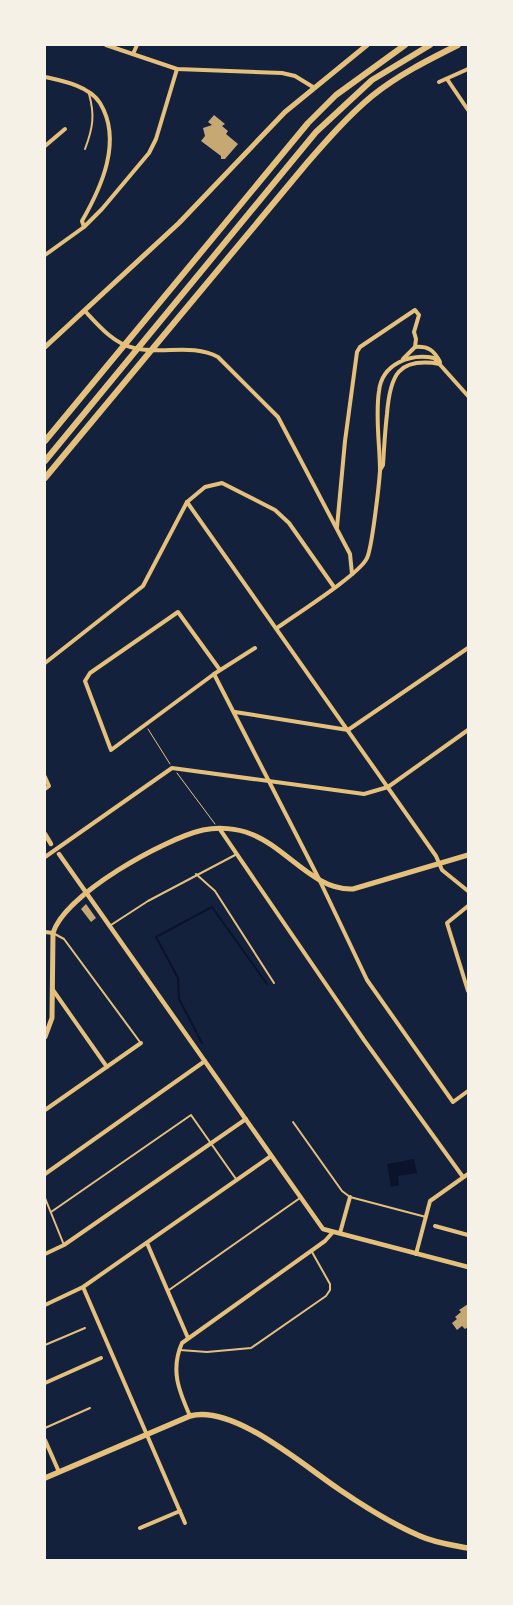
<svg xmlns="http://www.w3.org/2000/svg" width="513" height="1605" viewBox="0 0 513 1605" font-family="'PT Sans',sans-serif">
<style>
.water{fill:#0b132b}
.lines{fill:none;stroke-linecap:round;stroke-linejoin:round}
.stream{stroke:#0b132b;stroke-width:2}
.building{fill:#c6a872}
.path{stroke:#e5c07b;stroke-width:1}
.service{stroke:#e5c07b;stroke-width:2}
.minor{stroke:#e5c07b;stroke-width:4}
.tertiary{stroke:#e5c07b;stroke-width:4.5}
.secondary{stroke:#e5c07b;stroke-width:5}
.primary{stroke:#e5c07b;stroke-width:5.5}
.motorway{stroke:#e5c07b;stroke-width:6}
</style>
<rect width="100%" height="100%" fill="#14213d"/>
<polygon class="water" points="414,1159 417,1173 398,1176 399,1185 391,1187 387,1164"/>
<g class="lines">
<polyline class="stream" points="202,1043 179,999 178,978 156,937 212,907 267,984"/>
</g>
<g class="building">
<polygon points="214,115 225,124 222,126 228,131 226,134 238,144 225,159 221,159 221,156 201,141 205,136 203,128 212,125 208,122"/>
<polygon points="86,904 96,918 91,922 81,909"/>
<polygon points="468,1304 468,1327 465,1329 462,1326 457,1330 452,1323 457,1319 455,1317 461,1312 459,1310"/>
</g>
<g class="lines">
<g class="path">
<polyline points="148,729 170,764"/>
<polyline points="177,773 215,824"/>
</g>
<g class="service">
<path d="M85,149C93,128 95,115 89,94"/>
<polyline points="196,874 215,891 274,983"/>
<polyline points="111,925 148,901 237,854"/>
<polyline points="53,933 64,939 140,1042"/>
<polyline points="293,1122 342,1191 350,1197 426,1217"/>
<polyline points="45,1198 64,1245"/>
<polyline points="51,1212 191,1115 236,1179"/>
<polyline points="169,1290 300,1198"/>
<polyline points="45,1345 85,1328"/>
<polyline points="180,1350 207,1352 251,1348 326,1296 330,1290 330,1284 312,1252"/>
<polyline points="45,1428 90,1408"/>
</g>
<g class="minor">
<polyline points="106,45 177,69 282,73 295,76 313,87"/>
<polyline points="133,54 137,45"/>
<path d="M45,77C63,81 89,86 100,103C123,141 101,188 82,221L84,227"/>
<polyline points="447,79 468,110"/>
<polyline points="439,82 468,69"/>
<polyline points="45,146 65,129"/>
<polyline points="45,255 84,227 102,209 149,153 156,139 177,69"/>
<path d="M85,311C98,325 114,344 134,348C162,355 192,343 218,357L278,417L350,554L352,574"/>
<path d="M403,359L415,347C428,346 434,350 440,362"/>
<path d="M380,470L383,465C384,448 385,431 387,414C390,375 398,357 440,364"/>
<polyline points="187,502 436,856 442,870 468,891"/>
<polyline points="337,527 345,441 357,352 360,347 415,310 419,315 414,332 416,339 415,347"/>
<path d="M277,628C295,615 360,574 367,558C372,548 379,485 380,471C380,445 375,417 379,391C382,364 410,353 434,358L468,396"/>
<polyline points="45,663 143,586 187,502 205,487 222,483 275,510 289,523 334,587"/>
<polyline points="220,670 178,612 90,673 85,681 111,750 214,674 255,648"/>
<polyline points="214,674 319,879 367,980 453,1102 468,1091"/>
<polyline points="235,712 348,730 468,648"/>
<polyline points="45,777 49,786 45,789"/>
<polyline points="219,828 364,1040 463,1177"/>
<polyline points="45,857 172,768 364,794 388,787 468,730"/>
<polyline points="468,906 447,923 468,991"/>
<polyline points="45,932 53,933"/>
<polyline points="53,990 107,1067"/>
<polyline points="45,1110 141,1043"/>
<polyline points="45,1174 205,1061"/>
<polyline points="435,1226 468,1235"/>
<polyline points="340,1233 350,1197"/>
<polyline points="147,1243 188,1338"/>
<polyline points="45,1254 64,1245 246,1119"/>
<polyline points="416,1254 430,1201 468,1174"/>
<polyline points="83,1287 185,1523"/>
<polyline points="45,1305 83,1287 271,1156"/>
<polyline points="45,1383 101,1358"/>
<path d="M190,1416C179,1391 170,1370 182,1343L325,1241L333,1232"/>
<polyline points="45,1440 59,1472"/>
<polyline points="140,1528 180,1511"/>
</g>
<g class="tertiary">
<polyline points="45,834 51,844"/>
<polyline points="59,854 323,1229 468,1267"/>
</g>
<g class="secondary">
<polyline points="45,347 179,223 285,112 367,45"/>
<path d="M45,1037L52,1018L53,933C65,894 164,839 203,830C218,827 237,828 251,834C286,847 314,891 353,889L468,855"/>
</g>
<path class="primary" d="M45,1478L190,1416C234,1404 305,1467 340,1490C365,1507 392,1524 420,1536C435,1543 452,1545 468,1548"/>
<g class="motorway">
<polyline points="45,441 308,123 336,95 405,45"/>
<polyline points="45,461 316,132 372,80 430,45"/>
<path d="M45,478L307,163C327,140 348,116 372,96C398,75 428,60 458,45"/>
</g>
</g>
<rect width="513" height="1605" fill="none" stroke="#f6f1e7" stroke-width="92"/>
</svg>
